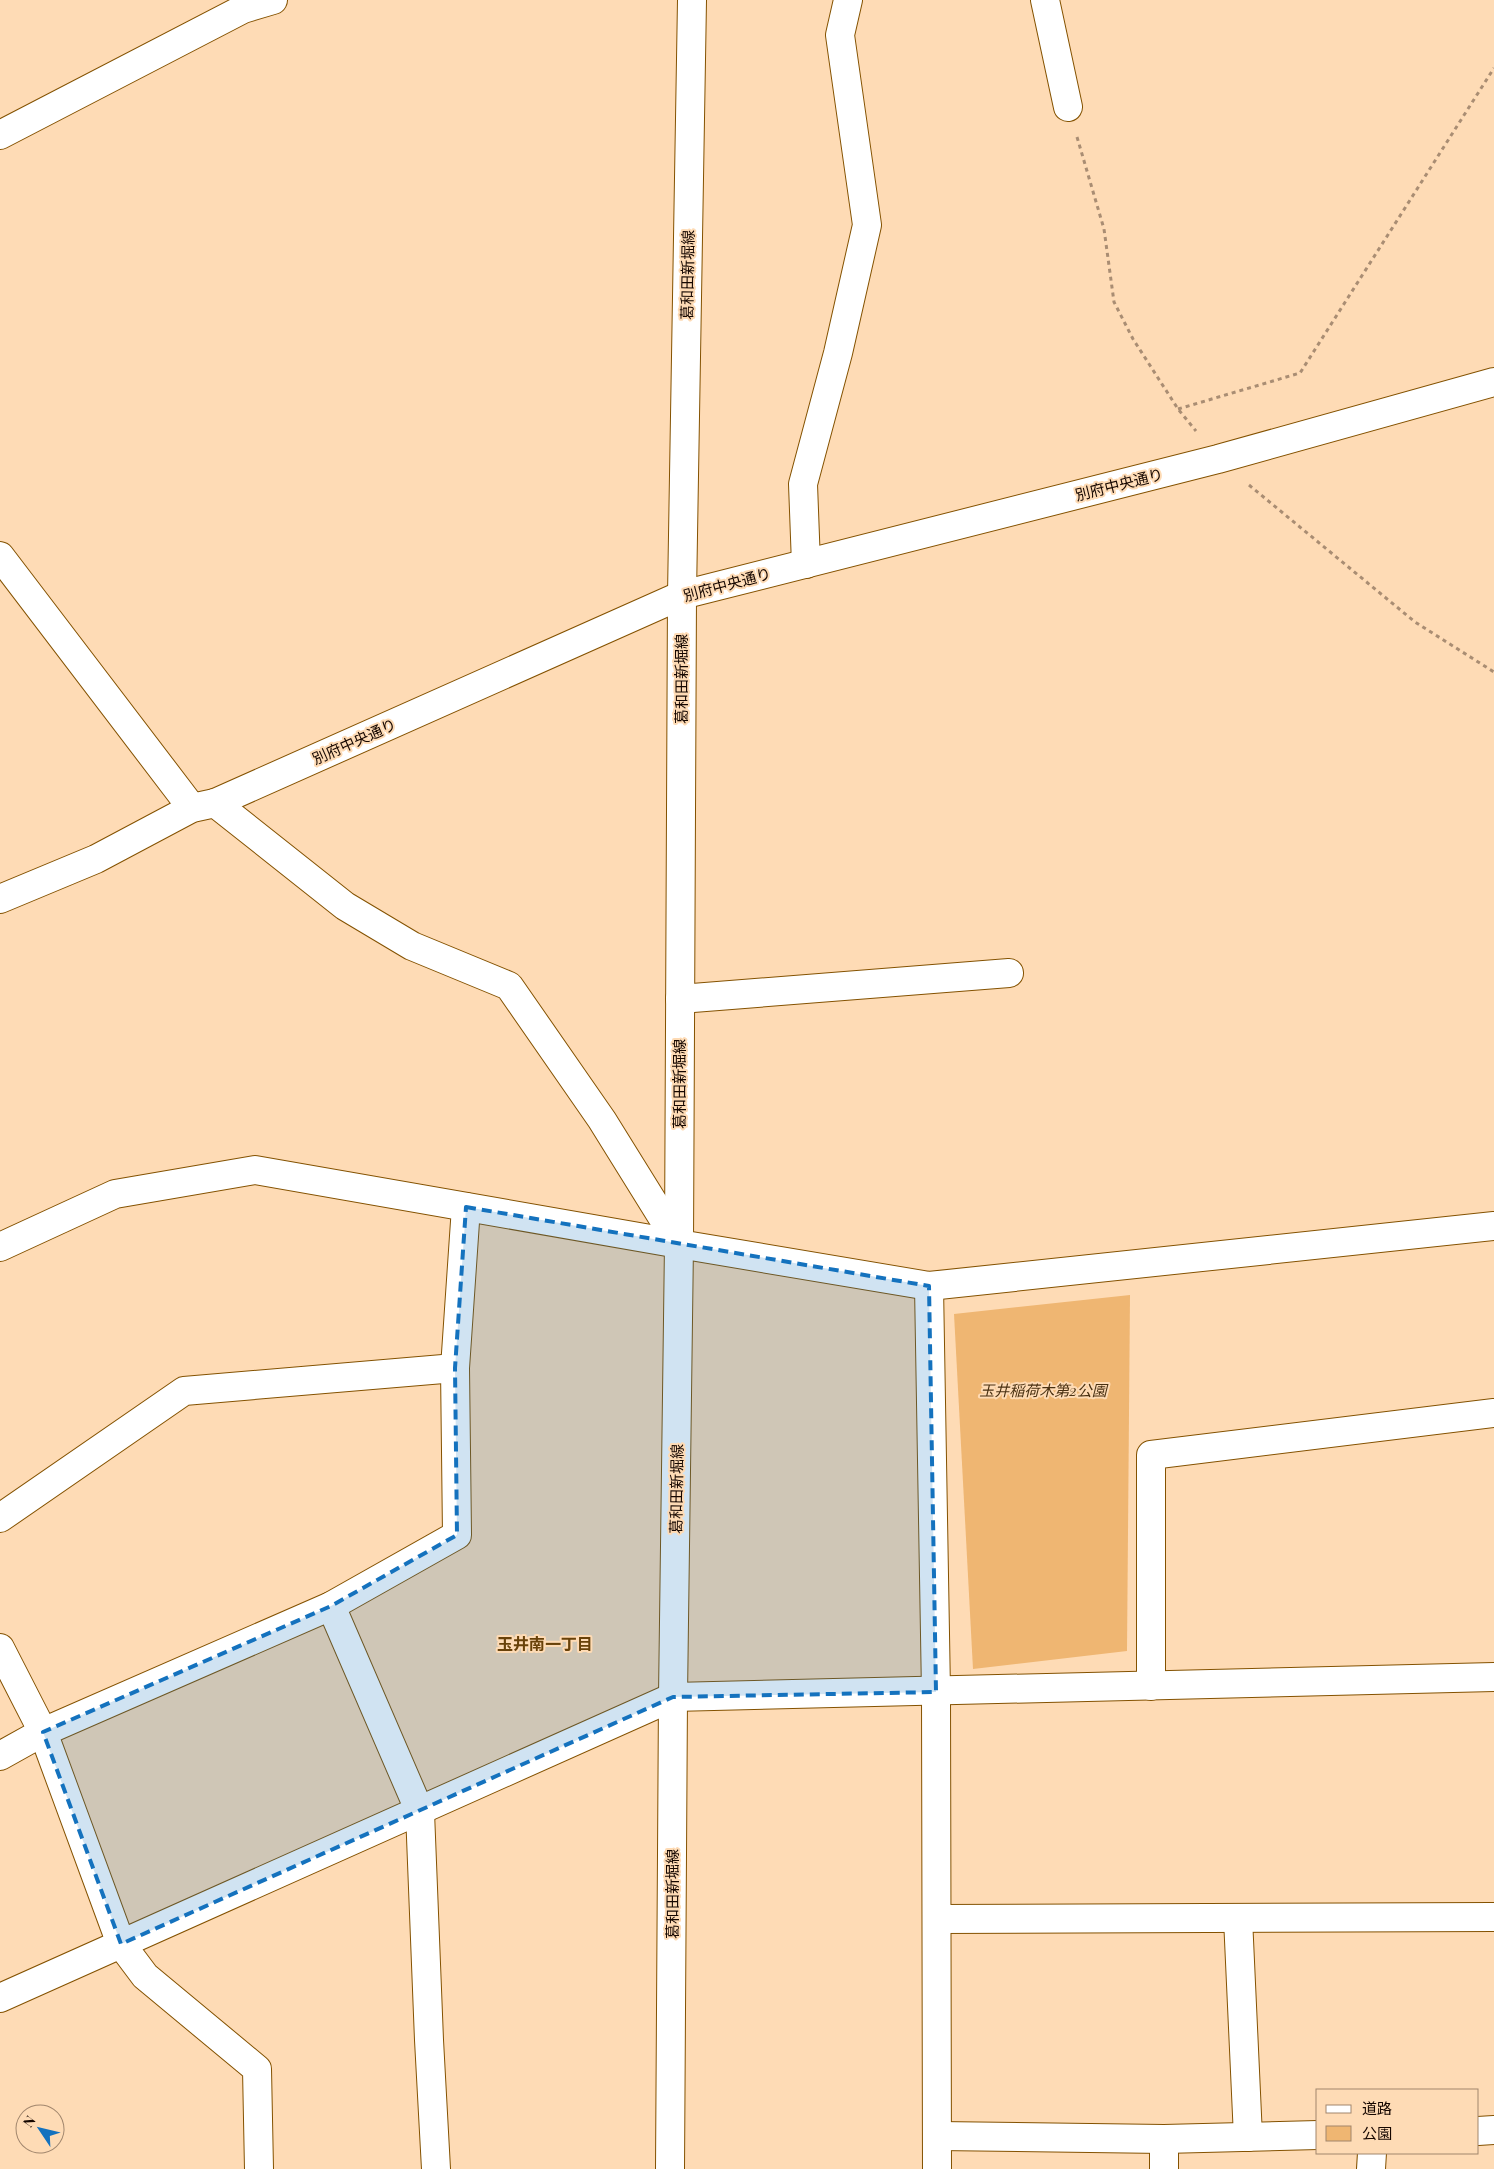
<svg xmlns="http://www.w3.org/2000/svg" width="1494" height="2169" viewBox="0 0 1494 2169" font-family="'Playfair Display','Noto Sans JP',serif">
<style>
.green{fill:#efb672}
.lines{fill:none;stroke-linecap:round;stroke-linejoin:round}
.street-casing{stroke:#845200;stroke-width:30}
.secondary-casing{stroke:#845200;stroke-width:30}
.path{stroke:#a98d73;stroke-width:3;stroke-dasharray:4 4;stroke-linecap:butt}
.street{stroke:#fff;stroke-width:28}
.secondary{stroke:#fff;stroke-width:28}
.marked{fill:#1472be;fill-opacity:0.2;stroke:#1472be;stroke-width:4;stroke-dasharray:10 6;stroke-linejoin:round}
.labels{text-anchor:middle;dominant-baseline:central;stroke-width:4;stroke-linejoin:round;paint-order:stroke}
.street-label{font-size:15px;fill:#160700;stroke:#fedbb5}
.park-label{font-size:15px;font-style:italic;fill:#4a3112;stroke:#fedbb5}
.neighbourhood-label{font-size:16px;font-weight:bold;fill:#684109;stroke:#fedbb5}
</style>
<rect width="100%" height="100%" fill="#fedbb5"/>
<polygon class="green" points="1130,1295 1127,1651 973,1669 954,1314"/>
<g class="lines">
<g class="street-casing">
<g id="street">
<polyline points="1045,0 1068,107"/>
<polyline points="0,135 243,9 273,0"/>
<polyline points="0,556 192,808"/>
<polyline points="806,564 803,484 838,353 867,225 840,35 848,0"/>
<polyline points="215,803 345,906 412,946 509,986 602,1120 679,1244"/>
<polyline points="680,999 1009,973"/>
<polyline points="0,1247 115,1194 255,1170 679,1244 929,1286 1494,1226"/>
<polyline points="929,1286 936,1692 937,2169"/>
<polyline points="0,1518 184,1391 455,1368"/>
<polyline points="331,1606 420,1812 429,2040 436,2169"/>
<polyline points="0,1648 43,1732 121,1944 145,1976 257,2069 259,2169"/>
<polyline points="1151,1686 1151,1455 1494,1413"/>
<polyline points="0,1756 43,1732 331,1606 457,1535 455,1368 466,1207"/>
<polyline points="1238,1918 1248,2137"/>
<polyline points="938,1919 1494,1917"/>
<polyline points="0,1998 673,1697 1494,1677"/>
<polyline points="1478,2131 1494,2130"/>
<polyline points="938,2136 1164,2139 1318,2135"/>
<polyline points="1164,2169 1164,2139"/>
<polyline points="1371,2169 1372,2153"/>
</g>
</g>
<g class="secondary-casing">
<g id="secondary">
<polyline points="0,899 96,859 192,808 215,803 682,595 1218,459 1494,382"/>
<polyline points="670,2169 673,1697 679,1244 682,595 692,0"/>
</g>
</g>
<g class="path">
<polyline points="1077,137 1104,229 1114,302 1133,339 1178,409 1196,431"/>
<polyline points="1178,409 1300,373 1494,68"/>
<polyline points="1249,485 1415,622 1494,672"/>
</g>
<use href="#street" class="street"/>
<use href="#secondary" class="secondary"/>
</g>
<path class="marked" d="M466,1207L929,1286L936,1692L673,1697L121,1944L43,1732L331,1606L457,1535L455,1368Z"/>
<g class="labels">
<g class="street-label">
<text transform="translate(687 275) rotate(-89)">葛和田新堀線</text>
<text transform="translate(1119 484) rotate(-14)">別府中央通り</text>
<text transform="translate(727 584) rotate(-15)">別府中央通り</text>
<text transform="translate(681 679) rotate(-90)">葛和田新堀線</text>
<text transform="translate(354 741) rotate(-24)">別府中央通り</text>
<text transform="translate(679 1084) rotate(-90)">葛和田新堀線</text>
<text transform="translate(676 1489) rotate(-89)">葛和田新堀線</text>
<text transform="translate(672 1894) rotate(-90)">葛和田新堀線</text>
</g>
<g class="park-label">
<text x="1043" y="1390">玉井稲荷木第2公園</text>
</g>
<g class="neighbourhood-label">
<text x="545" y="1643">玉井南一丁目</text>
</g>
</g>
<rect x="1316" y="2089" width="162" height="65" fill="#fedbb5" stroke="#a1866d"/>
<rect x="1326" y="2105" width="25" height="8" fill="#ffffff" stroke="#a1866d"/>
<text x="1362" y="2114" font-size="15" fill="#160700">道路</text>
<rect x="1326" y="2126" width="25" height="15" fill="#efb672" stroke="#a1866d"/>
<text x="1362" y="2139" font-size="15" fill="#160700">公園</text>
<g transform="translate(40 2129) rotate(305)"><circle r="24" fill="#fedbb5" stroke="#a1866d"/>
<path d="M0-4L9 19L0 12L-9 19Z" fill="#1472be"/>
<text y="-8" font-size="14" font-weight="bold" text-anchor="middle" fill="#160700">N</text>
</g>
</svg>
